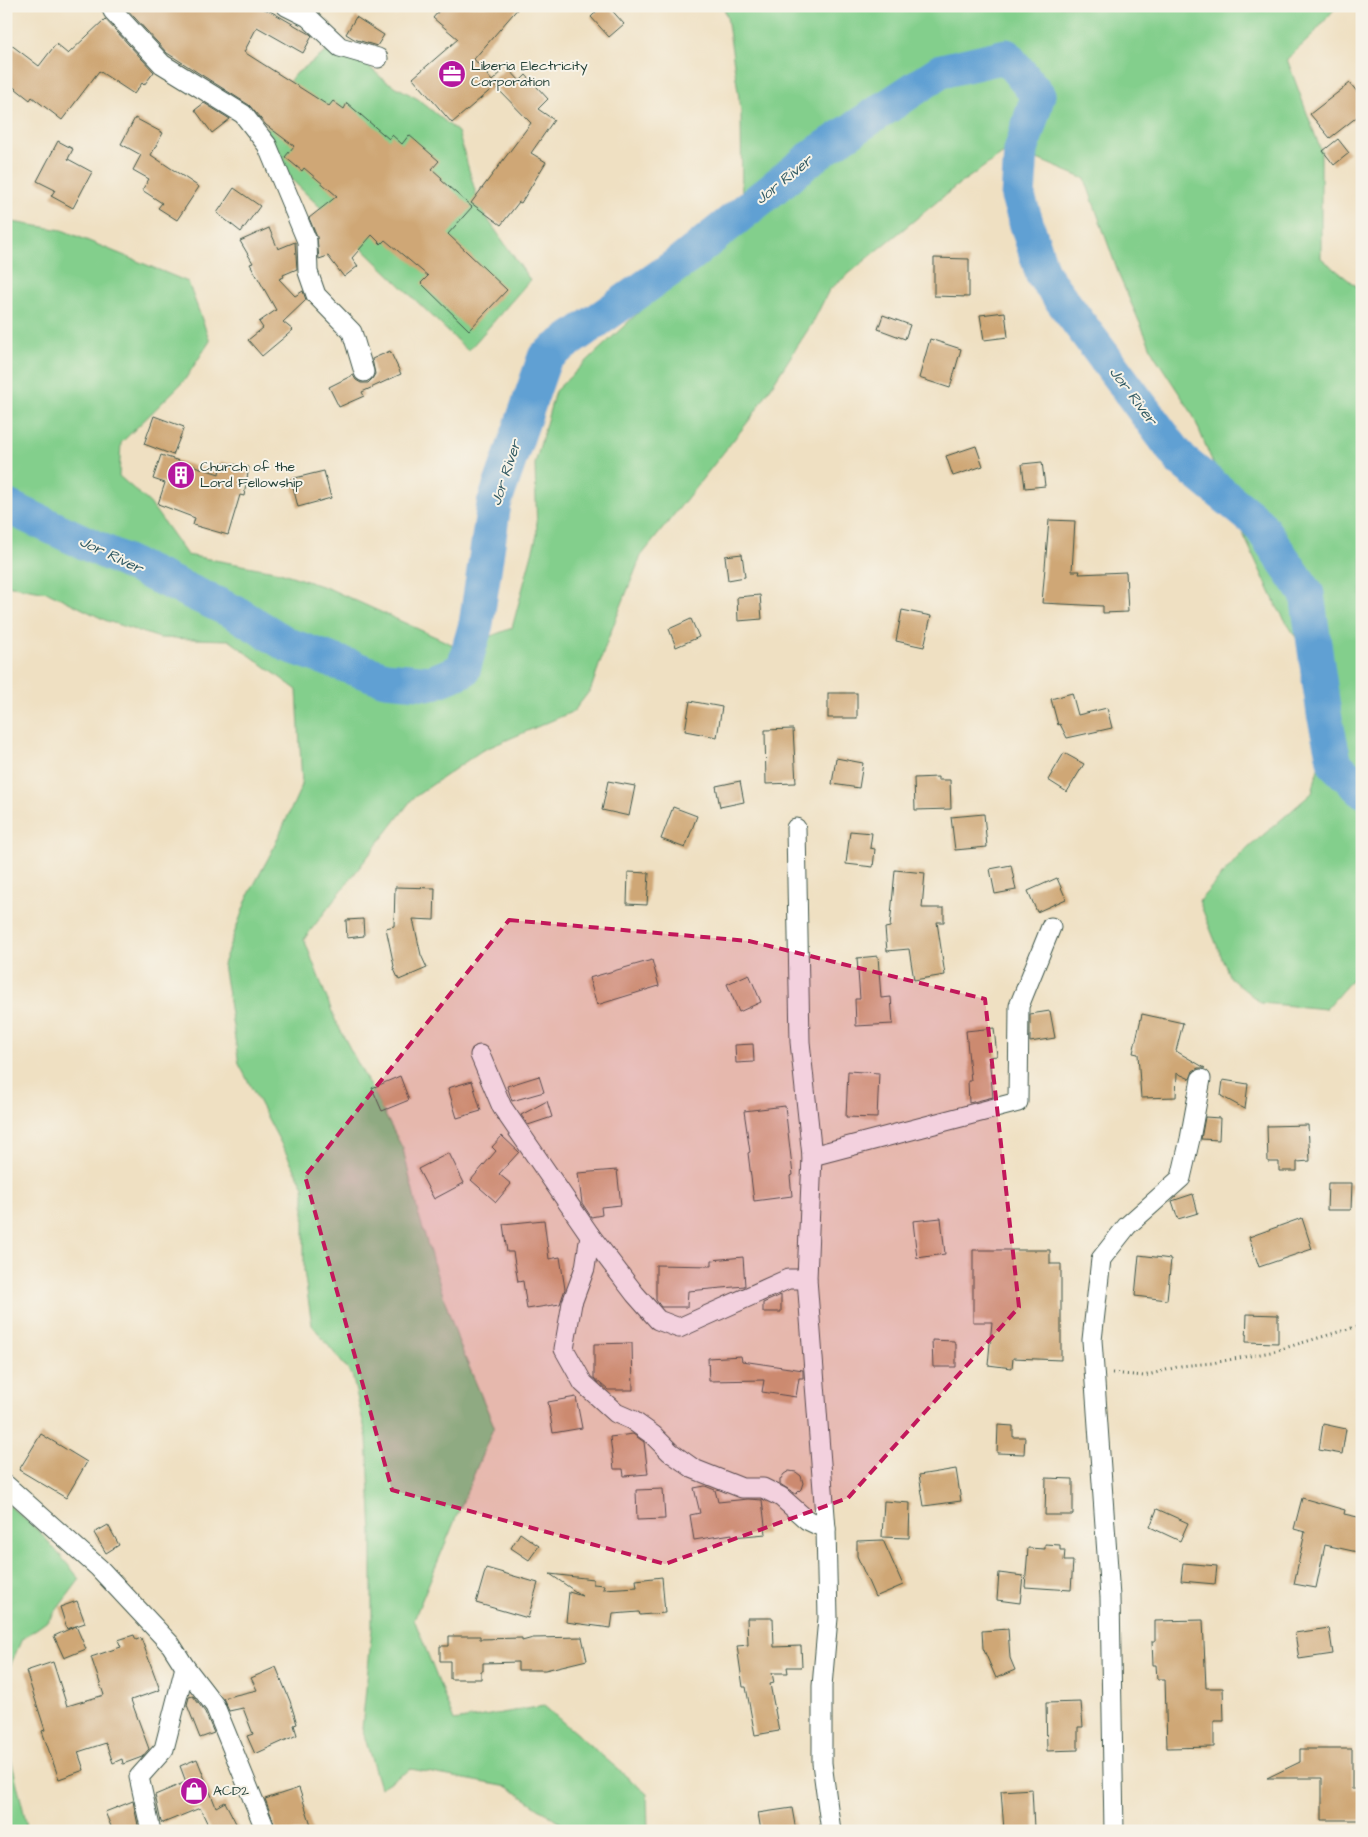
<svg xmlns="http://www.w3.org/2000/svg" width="1368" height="1837" viewBox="0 0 1368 1837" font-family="'Architects Daughter',sans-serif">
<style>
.green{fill:#83cf8c;stroke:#518660}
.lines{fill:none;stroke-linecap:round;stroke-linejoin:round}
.river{stroke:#60a0d3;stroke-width:35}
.building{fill:#cfa776}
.street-casing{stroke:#3e5549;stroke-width:21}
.path{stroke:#3e5549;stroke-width:3;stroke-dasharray:1 4;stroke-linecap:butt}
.street{stroke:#fff;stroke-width:19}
.marked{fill:#c2185b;fill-opacity:0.2;stroke:#c2185b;stroke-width:4;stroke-dasharray:10 6;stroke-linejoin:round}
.labels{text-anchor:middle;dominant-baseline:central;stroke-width:4;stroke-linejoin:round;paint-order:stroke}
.poi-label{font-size:14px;fill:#1f3d34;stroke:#f7f3e8;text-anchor:start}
.water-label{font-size:15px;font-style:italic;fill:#325b64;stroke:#f7f3e8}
</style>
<rect width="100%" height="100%" fill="#f7f3e8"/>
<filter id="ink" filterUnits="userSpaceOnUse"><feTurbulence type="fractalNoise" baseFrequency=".02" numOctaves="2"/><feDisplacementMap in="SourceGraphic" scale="10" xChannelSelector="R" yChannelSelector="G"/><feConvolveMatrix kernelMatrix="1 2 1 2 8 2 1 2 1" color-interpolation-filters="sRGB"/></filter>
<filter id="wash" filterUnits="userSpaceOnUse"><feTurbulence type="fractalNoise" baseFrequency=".0096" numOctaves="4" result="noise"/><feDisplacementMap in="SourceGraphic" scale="20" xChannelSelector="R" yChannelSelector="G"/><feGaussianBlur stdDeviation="1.12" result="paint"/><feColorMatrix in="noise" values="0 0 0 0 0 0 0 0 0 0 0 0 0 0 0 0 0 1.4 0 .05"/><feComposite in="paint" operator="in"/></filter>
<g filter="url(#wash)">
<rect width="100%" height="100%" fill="#efe0c2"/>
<g class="green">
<polygon points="723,6 1337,6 1311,37 1287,59 1321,151 1321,258 1362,291 1362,968 1326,1009 1261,1003 1230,978 1199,901 1240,855 1312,793 1328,727 1310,660 1277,607 1238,523 1192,413 1154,355 1120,278 1085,179 1011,148 955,187 829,290 813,322 751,418 641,556 608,639 591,689 574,711 481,751 413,798 304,939 336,1022 403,1149 418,1213 443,1295 459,1343 494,1426 414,1619 454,1721 544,1706 647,1794 648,1831 572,1831 508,1787 411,1769 380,1788 362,1728 372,1629 372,1533 367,1438 352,1375 312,1325 304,1271 304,1187 239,1064 223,964 248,896 272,851 302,785 297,690 229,640 160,638 107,621 48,592 6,585 6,221 62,230 188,282 210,341 184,381 121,443 119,476 150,503 187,555 280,572 330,589 460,648 512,628 537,535 535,464 555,391 742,215 741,112 727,17"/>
<polygon points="326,52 356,55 384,80 418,99 458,132 480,208 530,280 468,351 293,181 267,145 267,113 294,75"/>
<polygon points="6,1503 41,1533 80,1579 49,1620 22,1639 6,1675"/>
<polygon points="6,1739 26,1821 27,1831 6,1831"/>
</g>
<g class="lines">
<polyline class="river" points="6,506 236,613 288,645 385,679 431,683 463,670 476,624 494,504 545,357 685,259 816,154 941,71 1006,56 1038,95 1021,151 1018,197 1043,275 1181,460 1258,523 1307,594 1324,714 1335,764 1362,790"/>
</g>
<g id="blocks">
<g class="building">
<polygon points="124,6 255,6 270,11 310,34 312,36 303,53 257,27 244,52 329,106 333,101 344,109 347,103 389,139 392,135 402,144 409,135 439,161 432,169 442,178 441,180 472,207 448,234 507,290 469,330 421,283 428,276 385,240 381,244 372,235 352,258 358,266 344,277 328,256 319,259 317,237 309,218 337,196 304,168 302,171 285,157 294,146 266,125 249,105 167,53"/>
<polygon points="443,6 520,6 474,59 492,81 507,67 520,81 526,75 548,99 538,109 554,120 531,153 546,162 521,203 519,202 501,225 471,203 531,123 495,86 452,123 413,78 458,39 433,18"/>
<polygon points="602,6 608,6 624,24 609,37 591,17"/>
<polygon points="356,17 384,35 377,46 354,39 346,34"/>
<polygon points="105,19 154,72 144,85 142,83 134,94 99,71 62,120 32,97 30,100 6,81 6,41 39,66 56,44 68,54"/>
<polygon points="1350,83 1362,98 1362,113 1330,138 1310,114"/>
<polygon points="204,103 230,119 212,133 195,110"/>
<polygon points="135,118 163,133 151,155 199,187 177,220 158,208 162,203 142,190 149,179 133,170 141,155 121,144"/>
<polygon points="1338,139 1349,153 1334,165 1323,151"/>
<polygon points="58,141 73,149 68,159 92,172 73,208 51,196 55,190 37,181"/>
<polygon points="234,188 260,206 241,232 217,213"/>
<polygon points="269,228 278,249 295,242 297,269 283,275 284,277 279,279 295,296 303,291 306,300 283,322 293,330 262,356 248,340 263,328 259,322 276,310 250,264 253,263 240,241"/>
<polygon points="934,258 969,259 969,297 934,296"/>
<polygon points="1005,312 1008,337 984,340 980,315"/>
<polygon points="883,315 910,325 905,339 878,329"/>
<polygon points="930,339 961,349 950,388 919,378"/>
<polygon points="390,351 401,374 362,392 364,396 339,407 329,387 353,375 356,380 361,383 368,383 372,379 375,374 372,359"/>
<polygon points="154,416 184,427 173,455 144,444"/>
<polygon points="976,446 983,466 953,476 946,456"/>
<polygon points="161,455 219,474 221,462 249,467 244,496 240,495 228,535 193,525 195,518 158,504 165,483 153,479"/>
<polygon points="1042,462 1045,486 1025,488 1022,464"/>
<polygon points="324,471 331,498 298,507 291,479"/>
<polygon points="1049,520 1075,521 1072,571 1080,571 1079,574 1126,572 1128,612 1103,613 1103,606 1042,603"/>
<polygon points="742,554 745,577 728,580 725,556"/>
<polygon points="760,595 762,619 738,621 737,597"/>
<polygon points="902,610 931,616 924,647 896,641"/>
<polygon points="691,619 699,637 676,647 669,629"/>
<rect x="828" y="693" width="29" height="25"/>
<polygon points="1072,693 1078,715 1107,708 1112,728 1067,738 1060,724 1058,725 1051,699"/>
<polygon points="690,701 722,707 717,737 685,731"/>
<polygon points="793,729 796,783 766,784 765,730"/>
<polygon points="1064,753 1084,764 1067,792 1048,780"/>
<polygon points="836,758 863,763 859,788 832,784"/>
<polygon points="938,777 938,780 950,780 951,809 915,810 914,778"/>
<polygon points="608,781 635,786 629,816 602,810"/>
<polygon points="740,781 744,802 720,807 716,786"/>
<polygon points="673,807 697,816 685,848 661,839"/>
<polygon points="984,814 987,847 955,850 951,817"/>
<polygon points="850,831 872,833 870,848 875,849 873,867 846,864"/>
<polygon points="1011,865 1016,890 995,894 990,869"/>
<polygon points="895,870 925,873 922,908 944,908 944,922 937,922 945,975 914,980 909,949 887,951 885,928 890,927"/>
<polygon points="628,872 649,873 647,905 627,904"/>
<polygon points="1057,878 1066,899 1037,912 1028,891"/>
<polygon points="395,887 435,888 434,920 413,919 421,955 427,968 399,980 393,967 394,966 386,928 394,926"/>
<polygon points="363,919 364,936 347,938 346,920"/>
<polygon points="878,956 881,998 891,997 893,1024 856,1026 855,999 860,999 857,958"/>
<polygon points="652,960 659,986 597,1005 589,978"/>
<polygon points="749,974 761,1002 739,1012 727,984"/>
<polygon points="1050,1011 1055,1038 1030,1042 1030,1014"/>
<polygon points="1142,1014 1183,1023 1176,1051 1205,1068 1198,1068 1193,1071 1190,1079 1177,1073 1176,1097 1141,1098 1138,1054 1133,1053"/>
<polygon points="994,1028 997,1056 989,1057 993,1097 969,1103 968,1081 971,1081 966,1031"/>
<polygon points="753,1044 754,1062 736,1063 735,1045"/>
<polygon points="848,1071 879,1073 877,1118 846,1117"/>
<polygon points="400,1076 409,1100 382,1111 372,1088"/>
<polygon points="539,1076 544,1092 512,1101 507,1086"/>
<polygon points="1223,1080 1248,1084 1245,1109 1221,1096"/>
<polygon points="472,1081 481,1111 457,1118 448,1088"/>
<polygon points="547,1101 552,1117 528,1125 521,1115"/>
<polygon points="785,1106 793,1175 790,1176 792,1196 754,1201 748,1153 750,1152 744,1111"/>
<polygon points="1205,1117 1220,1118 1219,1140 1201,1139"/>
<polygon points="1308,1125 1310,1161 1297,1162 1297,1171 1279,1171 1279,1162 1268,1162 1267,1126"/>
<polygon points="502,1136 519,1152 499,1174 511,1184 496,1202 471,1180 496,1151 492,1147"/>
<polygon points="449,1153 464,1183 434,1199 418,1169"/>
<polygon points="617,1170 621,1205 601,1207 602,1215 591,1217 582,1203 578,1173"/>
<polygon points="1328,1183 1352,1183 1351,1210 1327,1210"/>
<polygon points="1193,1194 1198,1213 1178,1219 1172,1201"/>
<polygon points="941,1218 945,1254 917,1258 913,1221"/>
<polygon points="1302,1218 1312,1249 1259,1267 1249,1237"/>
<polygon points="544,1220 549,1259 560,1257 565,1289 560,1304 527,1309 523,1281 518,1282 513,1252 507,1252 503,1224"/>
<polygon points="973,1250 1050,1250 1050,1264 1061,1264 1061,1360 1013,1358 1012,1368 988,1365 992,1322 973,1322"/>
<polygon points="1139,1255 1171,1259 1167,1300 1135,1296"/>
<polygon points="743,1257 745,1286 688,1291 687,1307 661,1307 656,1300 656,1265 712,1266 712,1260"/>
<polygon points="781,1295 781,1312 763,1312 763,1303"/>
<polygon points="1247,1314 1278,1315 1278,1343 1246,1342"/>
<polygon points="932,1340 954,1341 955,1344 956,1344 956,1367 933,1367"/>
<polygon points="632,1343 633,1390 608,1390 594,1378 594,1344"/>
<polygon points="741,1356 742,1361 803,1370 803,1378 799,1378 796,1397 762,1392 764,1380 709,1381 708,1358"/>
<polygon points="576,1397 582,1428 553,1433 548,1402"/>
<polygon points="1323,1424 1346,1429 1342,1454 1319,1450"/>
<polygon points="998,1425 1013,1426 1013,1437 1025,1437 1024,1454 997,1453"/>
<polygon points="41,1434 87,1462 66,1498 19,1470"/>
<polygon points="633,1434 644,1442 648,1474 624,1476 623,1469 614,1469 610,1437"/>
<polygon points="956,1469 961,1501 924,1506 919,1475"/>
<polygon points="789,1471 796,1472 801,1476 803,1483 801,1489 796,1494 780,1484 780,1480 784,1474"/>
<polygon points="1046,1478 1073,1479 1073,1515 1045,1515"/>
<polygon points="705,1486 715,1490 718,1502 748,1499 762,1500 766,1534 732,1537 732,1534 694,1540 690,1515 700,1513 694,1488"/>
<polygon points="663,1489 665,1519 637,1520 636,1490"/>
<polygon points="1302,1498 1345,1510 1344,1514 1362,1518 1362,1553 1325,1545 1316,1588 1294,1584 1305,1532 1294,1529"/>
<polygon points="884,1501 910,1503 909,1538 882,1537"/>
<polygon points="1157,1509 1188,1523 1180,1541 1150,1527"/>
<polygon points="108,1525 119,1545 106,1553 94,1533"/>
<polygon points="520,1533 539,1546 529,1560 511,1548"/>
<polygon points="883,1540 903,1585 875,1597 857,1556 857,1541"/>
<polygon points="1045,1544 1060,1545 1060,1550 1065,1550 1064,1561 1073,1561 1071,1590 1025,1587 1028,1548 1045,1549"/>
<polygon points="1183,1563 1217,1566 1215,1584 1181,1581"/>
<polygon points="486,1568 538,1583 528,1618 476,1603"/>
<polygon points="999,1573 1023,1576 1020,1603 997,1600"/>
<polygon points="550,1574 593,1579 593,1584 604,1585 603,1589 637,1587 636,1580 662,1577 665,1613 640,1615 639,1612 613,1614 611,1628 566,1622 569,1592 582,1596"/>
<polygon points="77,1601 85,1623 67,1629 60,1607"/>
<polygon points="747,1618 773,1618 774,1647 801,1646 802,1667 787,1667 788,1673 772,1673 774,1683 770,1684 779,1731 755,1735 746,1687 743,1687 737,1646 748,1645"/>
<polygon points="1203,1620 1206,1688 1223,1688 1224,1721 1214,1721 1214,1747 1167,1748 1165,1679 1157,1679 1156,1665 1153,1665 1152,1641 1155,1641 1155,1621"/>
<polygon points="76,1626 86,1649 64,1658 54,1636"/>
<polygon points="1329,1628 1333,1654 1299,1659 1295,1633"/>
<polygon points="1008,1629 1010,1658 1015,1670 996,1678 983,1648 982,1631"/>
<polygon points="134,1635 136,1640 141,1638 160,1690 131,1700 149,1749 142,1757 123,1764 122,1759 113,1763 106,1743 78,1752 84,1770 59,1779 42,1731 45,1730 26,1671 53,1662 67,1706 104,1695 91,1657 121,1647 118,1640"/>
<polygon points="449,1636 480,1636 480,1639 522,1638 522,1641 533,1638 582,1637 587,1660 545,1670 518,1670 518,1662 483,1663 483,1671 481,1671 481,1679 450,1679 450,1661 440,1661 440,1646 449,1646"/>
<polygon points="276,1667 290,1701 297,1724 294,1725 297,1735 255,1754 247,1736 253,1734 243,1708 229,1711 223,1698 257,1690 251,1678"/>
<polygon points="193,1696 205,1712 214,1733 200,1738 187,1705 189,1697"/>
<polygon points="1081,1702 1083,1727 1078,1727 1078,1750 1047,1751 1046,1703"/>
<polygon points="1300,1749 1352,1749 1352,1789 1362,1789 1362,1820 1322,1820 1322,1778 1267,1778 1300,1762"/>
<polygon points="197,1759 216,1807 225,1802 240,1831 211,1831 200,1808 163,1823 161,1822 155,1795 186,1782 180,1766"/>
<polygon points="299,1788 313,1831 277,1831 265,1799"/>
<polygon points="1032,1789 1034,1828 1004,1830 1001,1791"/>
<polygon points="133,1801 139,1830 113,1831 105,1812"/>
<polygon points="792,1808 796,1831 761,1831 758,1813"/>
</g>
</g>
</g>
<g filter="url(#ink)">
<use href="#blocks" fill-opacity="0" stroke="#3e5549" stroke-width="1"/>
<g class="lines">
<g class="street-casing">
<g id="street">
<polyline points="111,6 113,11 162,64 243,114 267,145 307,241 308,272 316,295 352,332 364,372"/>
<polyline points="286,6 308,17 340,47 378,58"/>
<polyline points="796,828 800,1042 812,1156 807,1279 826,1529 828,1618 822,1686 822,1763 831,1831"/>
<polyline points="480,1055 502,1107 590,1235 635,1294 658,1320 679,1328 788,1279 807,1279"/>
<polyline points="812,1156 1018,1102 1019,1006 1051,927"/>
<polyline points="590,1235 585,1268 572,1303 564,1349 583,1383 616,1413 632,1420 653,1435 670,1452 694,1469 742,1488 763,1488 781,1497 807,1520 826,1529"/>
<polyline points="6,1485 99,1568 171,1645 185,1667 215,1706 266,1831"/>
<polyline points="151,1831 139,1777 164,1749 185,1667"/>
<polyline points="1114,1831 1110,1597 1092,1340 1101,1259 1127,1226 1181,1178 1190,1139 1201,1079"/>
</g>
</g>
<polyline class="path" points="1112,1373 1144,1376 1181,1366 1212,1363 1271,1352 1362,1325"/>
<use href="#street" class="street"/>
</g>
</g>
<path class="marked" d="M509,920L749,941L985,999L1019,1307L848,1498L665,1564L392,1490L305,1176Z"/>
<defs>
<g id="office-disc" transform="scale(1.4375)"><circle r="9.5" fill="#b5179e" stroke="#f7f3e8"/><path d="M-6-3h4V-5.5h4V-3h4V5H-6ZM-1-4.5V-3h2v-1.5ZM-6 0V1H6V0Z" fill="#fff"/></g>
<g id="building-disc" transform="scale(1.4375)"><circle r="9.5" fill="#b5179e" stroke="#f7f3e8"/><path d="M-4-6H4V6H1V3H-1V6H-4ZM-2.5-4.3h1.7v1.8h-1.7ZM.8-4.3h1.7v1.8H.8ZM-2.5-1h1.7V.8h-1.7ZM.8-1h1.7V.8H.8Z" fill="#fff"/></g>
<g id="shop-disc" transform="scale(1.4375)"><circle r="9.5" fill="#b5179e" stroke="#f7f3e8"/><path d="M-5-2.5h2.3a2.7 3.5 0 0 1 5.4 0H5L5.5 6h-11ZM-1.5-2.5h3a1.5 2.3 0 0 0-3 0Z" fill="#fff"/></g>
</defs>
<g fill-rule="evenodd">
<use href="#office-disc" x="452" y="74"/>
<use href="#building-disc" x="181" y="475"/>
<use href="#shop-disc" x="194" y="1791"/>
</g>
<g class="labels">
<g class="poi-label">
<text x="471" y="66">Liberia Electricity<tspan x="471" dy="16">Corporation</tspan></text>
<text x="200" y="467">Church of the<tspan x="200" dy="16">Lord Fellowship</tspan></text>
<text x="213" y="1791">ACD2</text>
</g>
<g class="water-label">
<text transform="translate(784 180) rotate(-39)">Jor River</text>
<text transform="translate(1133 396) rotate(53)">Jor River</text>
<text transform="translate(506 473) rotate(-72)">Jor River</text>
<text transform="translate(111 555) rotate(25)">Jor River</text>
</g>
</g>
<rect width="1368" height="1837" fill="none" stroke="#f7f3e8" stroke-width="25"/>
</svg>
